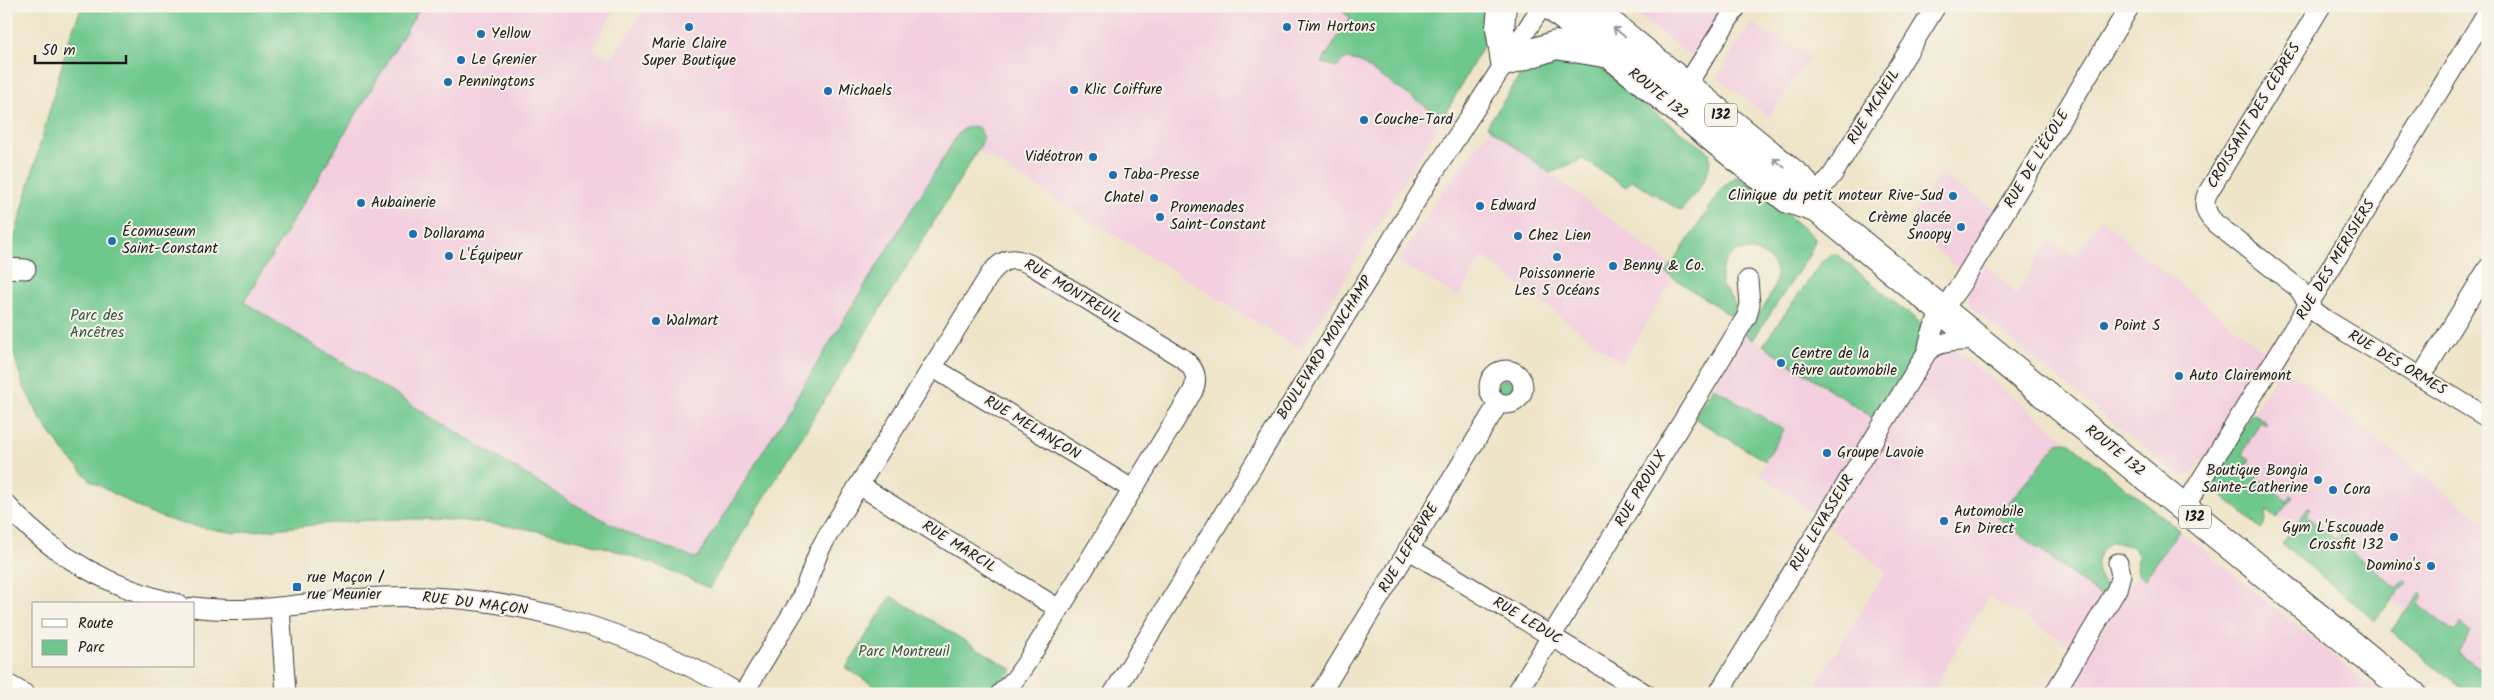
<svg xmlns="http://www.w3.org/2000/svg" width="2494" height="700" viewBox="0 0 2494 700" font-family="Kalam,sans-serif">
<style>
.built{fill:#f3cfdf}
.green{fill:#6ec88e;stroke:#457255}
.lines{fill:none;stroke-linecap:round;stroke-linejoin:round}
.minor-casing{stroke:#3c3a36;stroke-width:21}
.highway-casing{stroke:#3c3a36;stroke-width:30}
.minor{stroke:#fff;stroke-width:19}
.highway{stroke:#fff;stroke-width:28}
.oneway{stroke:#999}
.poi-dot{fill:#1f6fb2;stroke:#f7f3e8;stroke-width:2}
.labels{text-anchor:middle;dominant-baseline:central;stroke-width:4;stroke-linejoin:round;paint-order:stroke}
.shield{fill:#f7f3e8;stroke:#5e5c59;stroke-width:1}
.shield-label{font-size:14px;font-weight:bold;fill:#1c1c1c}
.poi-label{font-size:15px;fill:#1c1c1c;stroke:#f7f3e8;text-anchor:start}
.street-label{font-size:15px;fill:#1c1c1c;stroke:#f7f3e8}
.park-label{font-size:15px;fill:#395844;stroke:#f7f3e8}
</style>
<rect width="100%" height="100%" fill="#f7f3e8"/>
<filter id="ink" filterUnits="userSpaceOnUse"><feTurbulence type="fractalNoise" baseFrequency=".02" numOctaves="2"/><feDisplacementMap in="SourceGraphic" scale="10" xChannelSelector="R" yChannelSelector="G"/><feConvolveMatrix kernelMatrix="1 2 1 2 8 2 1 2 1" color-interpolation-filters="sRGB"/></filter>
<filter id="wash" filterUnits="userSpaceOnUse"><feTurbulence type="fractalNoise" baseFrequency=".0096" numOctaves="4" result="noise"/><feDisplacementMap in="SourceGraphic" scale="20" xChannelSelector="R" yChannelSelector="G"/><feGaussianBlur stdDeviation="1.12" result="paint"/><feColorMatrix in="noise" values="0 0 0 0 0 0 0 0 0 0 0 0 0 0 0 0 0 1.4 0 .05"/><feComposite in="paint" operator="in"/></filter>
<g filter="url(#wash)">
<rect width="100%" height="100%" fill="#eee5c9"/>
<g class="built">
<polygon points="421,6 617,6 593,49 609,59 648,6 1335,6 1350,17 1322,61 1342,62 1350,59 1358,61 1443,118 1301,350 977,150 981,145 980,128 975,126 963,128 724,515 699,556 695,558 632,535 572,503 244,302"/>
<polygon points="1627,6 1715,6 1726,13 1695,60"/>
<polygon points="1751,23 1810,57 1769,117 1717,77"/>
<polygon points="1491,128 1671,265 1667,273 1674,278 1622,364 1483,257 1458,297 1398,261 1441,193"/>
<polygon points="1940,173 1998,211 1961,271 1907,225"/>
<polygon points="2101,218 2131,246 2268,354 2204,459 2187,476 2176,473 1975,311 1968,298 1968,292 1985,264 2016,294 2049,241 2076,256"/>
<polygon points="1745,334 1876,420 1817,516 1759,473 1784,430 1713,387"/>
<polygon points="1955,350 2070,443 2061,442 2103,598 2073,647 1988,596 1931,694 1817,694 1812,691 1886,571 1829,527 1933,356"/>
<polygon points="2282,366 2488,525 2488,674 2218,470"/>
<polygon points="2179,530 2380,694 2081,694 2069,685 2137,573 2145,579"/>
</g>
<g class="green">
<path d="M82,6H421L244,302L572,503L632,535L695,558L699,556L724,515L958,134C964,127 971,124 980,128L983,138L981,145L709,588C617,543 511,518 409,519C351,519 292,528 235,533L183,524L149,513L91,481L64,452L41,420L23,385L13,351L8,316L6,246L12,247L69,39Z"/>
<polygon points="1346,6 1490,6 1488,33 1484,44 1443,118 1358,61 1345,59 1337,67 1322,63 1350,17 1343,12"/>
<path d="M1552,53L1591,62L1612,76L1646,107L1709,152C1714,175 1694,194 1681,211L1632,180L1626,187L1583,159L1550,173L1487,126L1520,76L1529,67Z"/>
<path d="M1736,177L1748,183L1814,237L1815,240L1809,255L1753,340L1745,334C1755,319 1770,301 1775,284C1786,245 1716,234 1721,284L1735,304L1736,319L1666,273L1724,186Z"/>
<polygon points="1831,254 1837,255 1924,326 1925,340 1876,420 1763,345 1820,264"/>
<circle cx="1506" cy="388" r="9"/>
<polygon points="1713,387 1784,430 1765,461 1694,418"/>
<polygon points="2252,413 2266,422 2266,425 2260,422 2242,454 2250,459 2245,468 2287,501 2292,494 2294,496 2276,518 2266,511 2264,526 2261,529 2209,484"/>
<path d="M2065,442L2070,443L2179,530L2145,579L2137,573L2138,553L2131,546L2112,542C2090,556 2095,572 2108,591L2103,598L1997,517L2058,443Z"/>
<polygon points="2308,508 2311,509 2306,516 2336,540 2342,531 2348,535 2342,544 2397,588 2404,580 2407,582 2375,620 2282,544"/>
<polygon points="2420,592 2423,595 2417,603 2454,632 2461,624 2471,632 2458,652 2488,674 2488,686 2482,694 2469,694 2391,631"/>
<polygon points="891,596 1013,670 989,694 887,694 846,668"/>
</g>
</g>
<g filter="url(#ink)">
<g class="lines">
<g class="minor-casing">
<g id="minor">
<path d="M2321,6L2207,194C2202,206 2207,216 2216,224L2298,288L2314,311L2326,320L2488,418"/>
<polyline points="1686,86 1737,6"/>
<polyline points="1808,205 1833,174 1936,6"/>
<polyline points="6,268 26,269"/>
<path d="M1927,352C1933,319 1943,310 1961,284L2130,6"/>
<polyline points="932,367 1132,489"/>
<circle cx="1506" cy="387" r="17"/>
<polyline points="2421,377 2488,268"/>
<polyline points="859,485 1059,609"/>
<path d="M6,504C52,556 111,588 178,604"/>
<polyline points="2184,508 2488,11"/>
<polyline points="1408,549 1646,694"/>
<path d="M194,607C257,616 319,599 383,597C509,591 632,630 740,694"/>
<polyline points="280,608 286,694"/>
<polyline points="6,683 25,694"/>
<path d="M743,694L800,601L819,551L829,533L991,273C1003,258 1014,256 1031,265L1182,358C1194,367 1199,377 1193,391L1027,662L1015,679L1000,694"/>
<polyline points="1113,694 1428,181 1542,6"/>
<polyline points="1320,694 1498,404"/>
<polyline points="1516,694 1747,316 1750,304 1748,280"/>
<path d="M1718,694L1927,352C1940,339 1962,342 1979,340"/>
<polyline points="2054,694 2117,589 2121,574 2118,563"/>
</g>
</g>
<g class="highway-casing">
<g id="highway">
<polyline points="1502,6 1500,28 1505,62 1556,45 1604,53"/>
<polyline points="1551,6 1788,199 1818,209"/>
<polyline points="1588,6 1802,181 1818,209 2412,694"/>
</g>
</g>
<use href="#minor" class="minor"/>
<use href="#highway" class="highway"/>
</g>
<defs><path id="oneway-shaft" d="M-6 0H5M1.5-3L5.5 0L1.5 3" fill="none" stroke-width="1.6" stroke-linecap="round" stroke-linejoin="round" transform="scale(1.25)"/></defs>
<g class="oneway">
<use href="#oneway-shaft" transform="translate(1619 32) rotate(-141)"/>
<use href="#oneway-shaft" transform="translate(1779 163) rotate(-141)"/>
</g>
</g>
<g class="poi-dot">
<circle cx="689" cy="27" r="5"/>
<circle cx="1287" cy="27" r="5"/>
<circle cx="481" cy="34" r="5"/>
<circle cx="461" cy="60" r="5"/>
<circle cx="448" cy="82" r="5"/>
<circle cx="1074" cy="90" r="5"/>
<circle cx="828" cy="91" r="5"/>
<circle cx="1364" cy="120" r="5"/>
<circle cx="1093" cy="157" r="5"/>
<circle cx="1113" cy="175" r="5"/>
<circle cx="1953" cy="196" r="5"/>
<circle cx="1154" cy="198" r="5"/>
<circle cx="361" cy="203" r="5"/>
<circle cx="1480" cy="206" r="5"/>
<circle cx="1160" cy="217" r="5"/>
<circle cx="1961" cy="227" r="5"/>
<circle cx="413" cy="234" r="5"/>
<circle cx="1518" cy="236" r="5"/>
<circle cx="112" cy="241" r="5"/>
<circle cx="449" cy="256" r="5"/>
<circle cx="1557" cy="257" r="5"/>
<circle cx="1613" cy="266" r="5"/>
<circle cx="656" cy="321" r="5"/>
<circle cx="2104" cy="326" r="5"/>
<circle cx="1781" cy="363" r="5"/>
<circle cx="2179" cy="376" r="5"/>
<circle cx="1827" cy="453" r="5"/>
<circle cx="2318" cy="480" r="5"/>
<circle cx="2333" cy="490" r="5"/>
<circle cx="1944" cy="521" r="5"/>
<circle cx="2394" cy="537" r="5"/>
<circle cx="2431" cy="566" r="5"/>
<rect x="292" y="582" width="10" height="10" rx="2.5"/>
</g>
<g class="labels">
<g class="shield">
<rect x="1705" y="103.5" width="32" height="23" rx="4"/>
<rect x="2179" y="505.5" width="32" height="23" rx="4"/>
</g>
<g class="shield-label">
<text x="1721" y="115">132</text>
<text x="2195" y="517">132</text>
</g>
<g class="poi-label">
<text x="1297" y="27">Tim Hortons</text>
<text x="491" y="34">Yellow</text>
<text x="689" y="44" text-anchor="middle">Marie Claire<tspan x="689" dy="17">Super Boutique</tspan></text>
<text x="471" y="60">Le Grenier</text>
<text x="458" y="82">Penningtons</text>
<text x="1084" y="90">Klic Coiffure</text>
<text x="838" y="91">Michaels</text>
<text x="1374" y="120">Couche-Tard</text>
<text x="1083" y="157" text-anchor="end">Vidéotron</text>
<text x="1123" y="175">Taba-Presse</text>
<text x="1943" y="196" text-anchor="end">Clinique du petit moteur Rive-Sud</text>
<text x="1144" y="198" text-anchor="end">Chatel</text>
<text x="371" y="203">Aubainerie</text>
<text x="1490" y="206">Edward</text>
<text x="1170" y="208">Promenades<tspan x="1170" dy="17">Saint-Constant</tspan></text>
<text x="1951" y="218" text-anchor="end">Crème glacée<tspan x="1951" dy="17">Snoopy</tspan></text>
<text x="122" y="232">Écomuseum<tspan x="122" dy="17">Saint-Constant</tspan></text>
<text x="423" y="234">Dollarama</text>
<text x="1528" y="236">Chez Lien</text>
<text x="459" y="256">L'Équipeur</text>
<text x="1623" y="266">Benny &amp; Co.</text>
<text x="1557" y="274" text-anchor="middle">Poissonnerie<tspan x="1557" dy="17">Les 5 Océans</tspan></text>
<text x="666" y="321">Walmart</text>
<text x="2114" y="326">Point S</text>
<text x="1791" y="354">Centre de la<tspan x="1791" dy="17">fièvre automobile</tspan></text>
<text x="2189" y="376">Auto Clairemont</text>
<text x="1837" y="453">Groupe Lavoie</text>
<text x="2308" y="471" text-anchor="end">Boutique Bongia<tspan x="2308" dy="17">Sainte-Catherine</tspan></text>
<text x="2343" y="490">Cora</text>
<text x="1954" y="512">Automobile<tspan x="1954" dy="17">En Direct</tspan></text>
<text x="2384" y="528" text-anchor="end">Gym L'Escouade<tspan x="2384" dy="17">Crossfit 132</tspan></text>
<text x="2421" y="566" text-anchor="end">Domino's</text>
<text x="307" y="578">rue Maçon /<tspan x="307" dy="17">rue Meunier</tspan></text>
</g>
<g class="street-label">
<text transform="translate(1658 94) rotate(39)">ROUTE 132</text>
<text transform="translate(1874 107) rotate(-58)">RUE MCNEIL</text>
<text transform="translate(2254 116) rotate(-59)">CROISSANT DES CÈDRES</text>
<text transform="translate(2037 159) rotate(-59)">RUE DE L'ÉCOLE</text>
<text transform="translate(2336 260) rotate(-59)">RUE DES MERISIERS</text>
<text transform="translate(1073 292) rotate(31)">RUE MONTREUIL</text>
<text transform="translate(1325 348) rotate(-58)">BOULEVARD MONCHAMP</text>
<text transform="translate(2397 363) rotate(31)">RUE DES ORMES</text>
<text transform="translate(1032 428) rotate(31)">RUE MELANÇON</text>
<text transform="translate(2115 451) rotate(39)">ROUTE 132</text>
<text transform="translate(1641 489) rotate(-59)">RUE PROULX</text>
<text transform="translate(1822 523) rotate(-59)">RUE LEVASSEUR</text>
<text transform="translate(959 547) rotate(32)">RUE MARCIL</text>
<text transform="translate(1409 548) rotate(-59)">RUE LEFEBVRE</text>
<text transform="translate(475 604) rotate(7)">RUE DU MAÇON</text>
<text transform="translate(1527 621) rotate(31)">RUE LEDUC</text>
</g>
<g class="park-label">
<text x="97" y="316">Parc des<tspan x="97" dy="17">Ancêtres</tspan></text>
<text x="904" y="652">Parc Montreuil</text>
</g>
</g>
<rect width="2494" height="700" fill="none" stroke="#f7f3e8" stroke-width="25"/>
<rect x="32" y="602" width="162" height="65" fill="#f7f3e8" stroke="#9f9d96"/>
<rect x="42" y="619" width="25" height="8" fill="#ffffff" stroke="#9f9d96"/>
<text x="78" y="628" font-size="15" fill="#1c1c1c">Route</text>
<rect x="42" y="640" width="25" height="15" fill="#6ec88e" stroke="#9f9d96"/>
<text x="78" y="652" font-size="15" fill="#1c1c1c">Parc</text>
<path d="M35 55v8h91v-8" fill="none" stroke="#1c1c1c" stroke-width="2.5"/>
<text x="42" y="55" font-size="15" fill="#1c1c1c" stroke="#f7f3e8" stroke-width="4" paint-order="stroke">50 m</text>
</svg>
